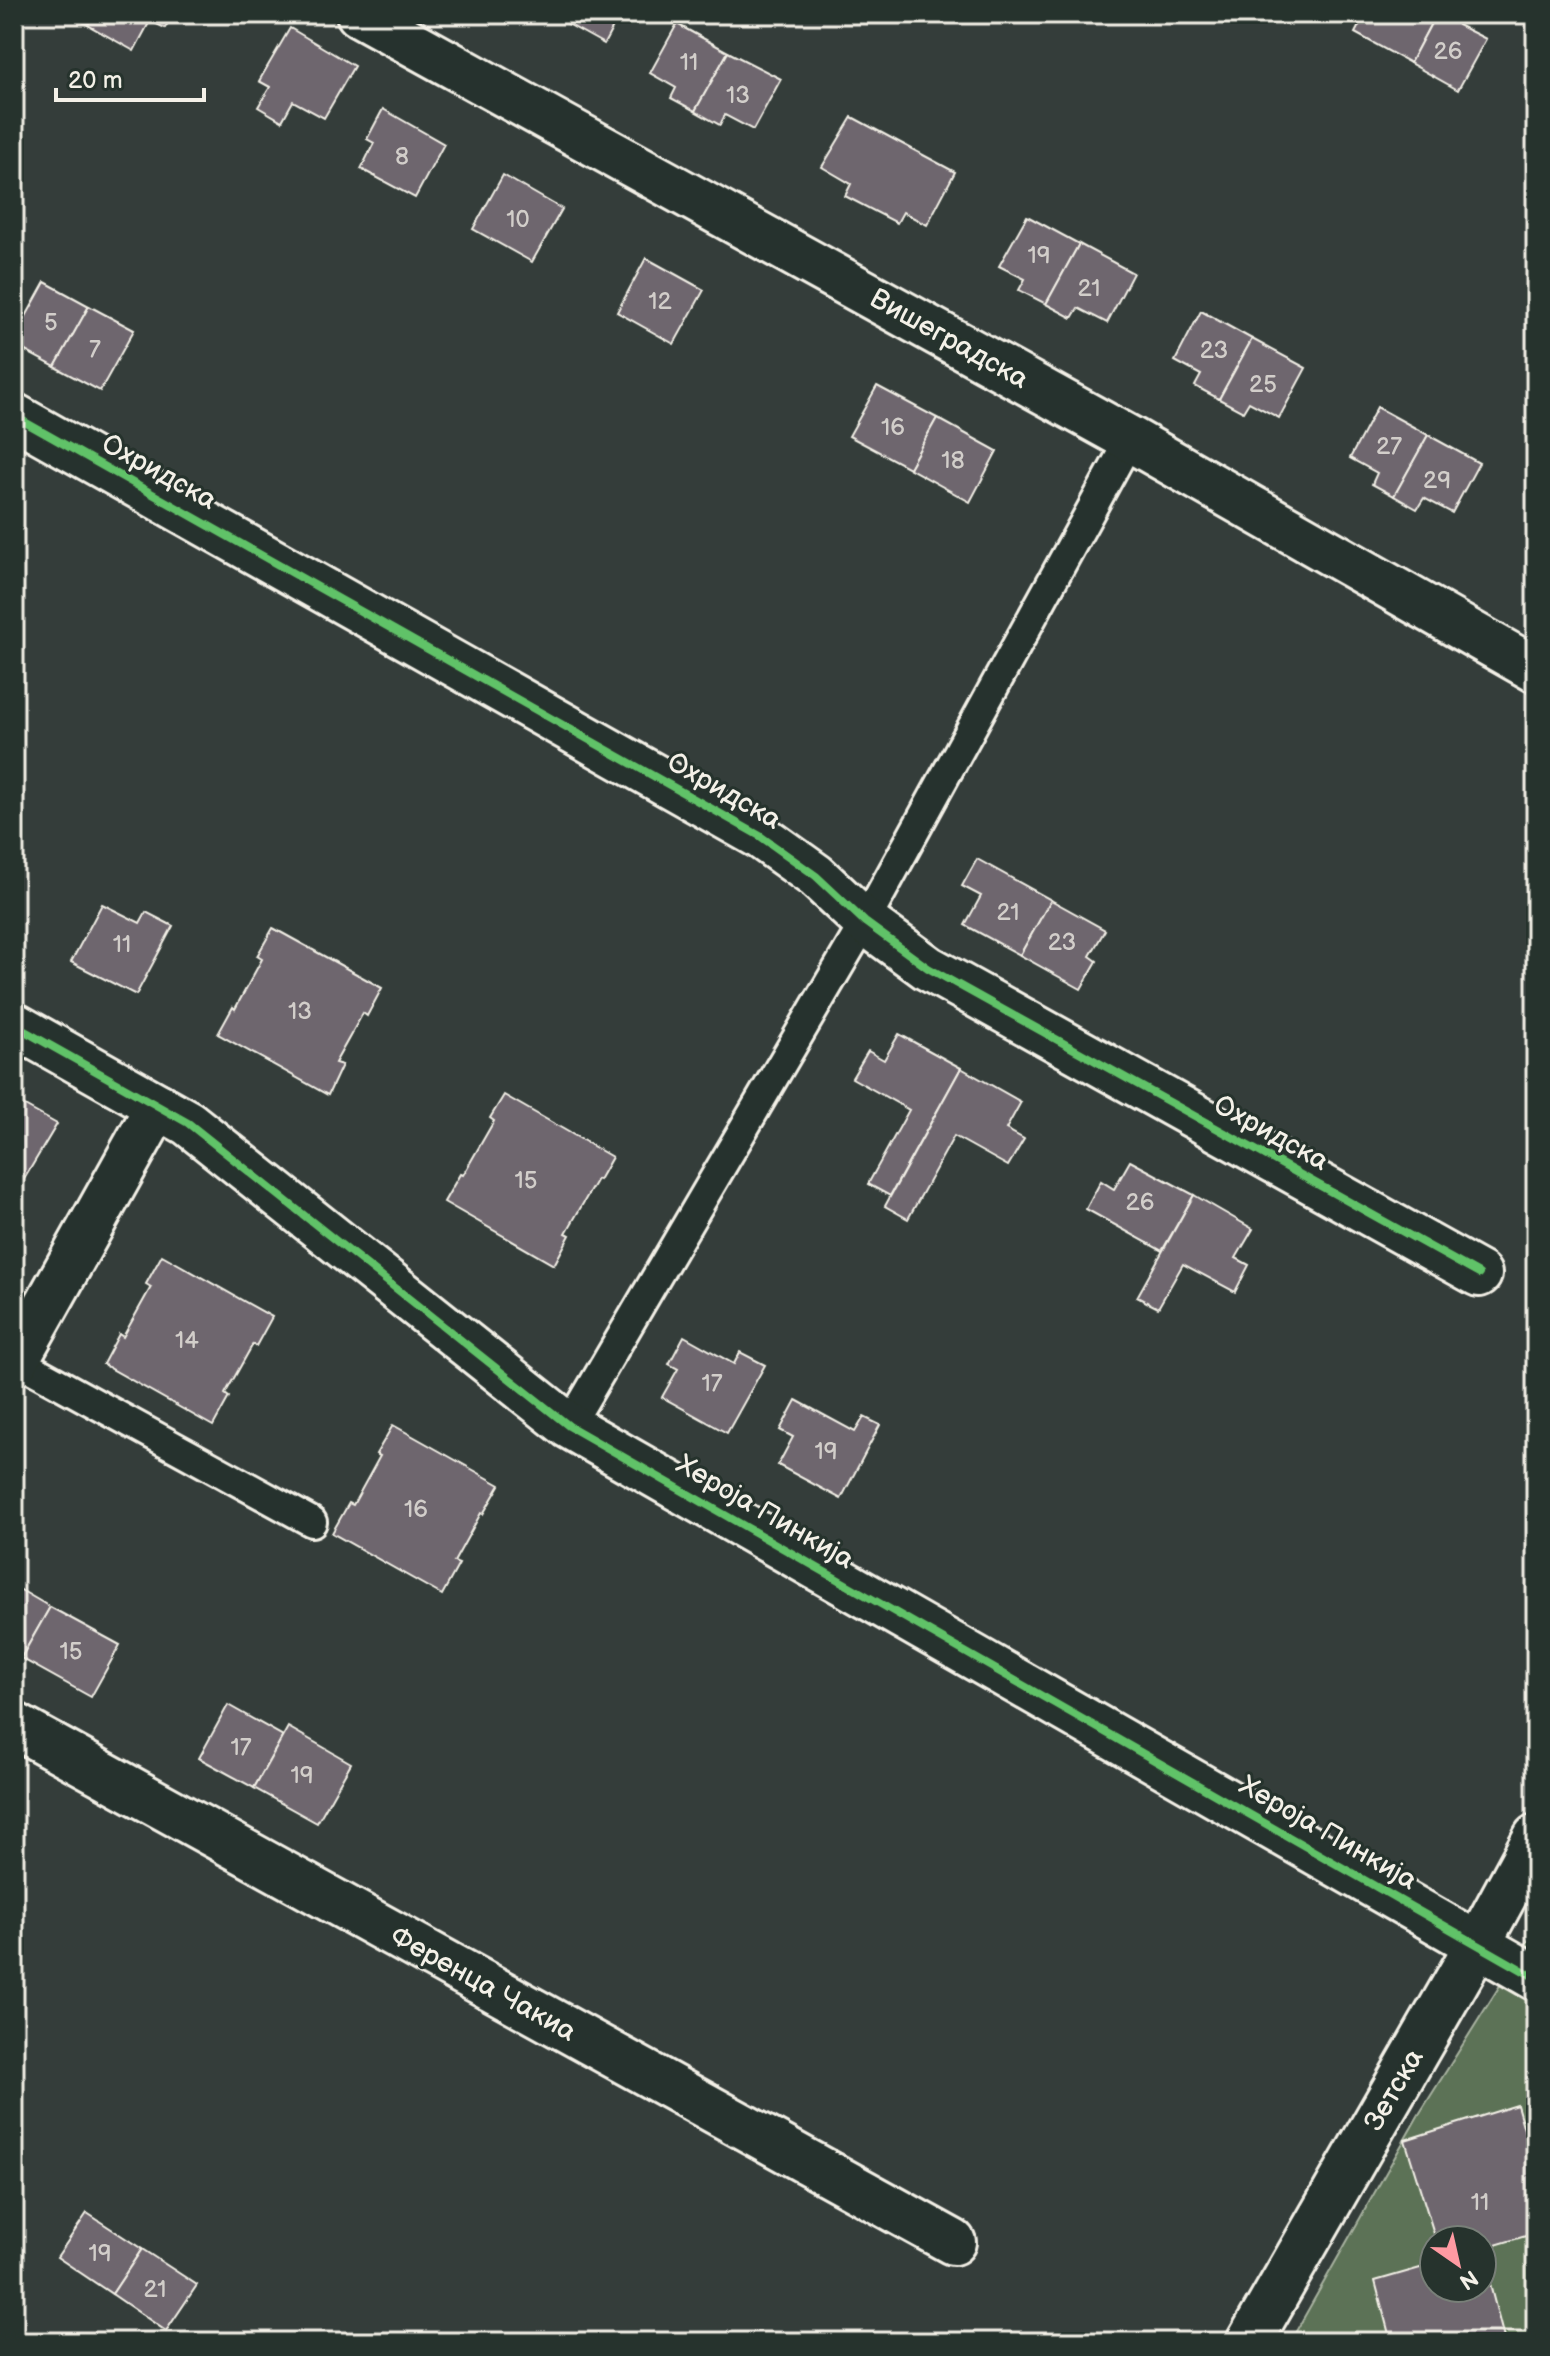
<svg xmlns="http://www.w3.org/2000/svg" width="1550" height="2356" viewBox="0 0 1550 2356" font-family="'Balsamiq Sans',sans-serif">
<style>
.green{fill:#5c7257;stroke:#a8b2a0;stroke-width:2;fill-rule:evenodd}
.building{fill:#6e666e;stroke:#f4f1e8;stroke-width:2}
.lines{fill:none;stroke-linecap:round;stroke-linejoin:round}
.lane-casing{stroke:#f4f1e8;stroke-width:34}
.street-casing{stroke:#f4f1e8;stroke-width:50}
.lane{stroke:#26332d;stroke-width:28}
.street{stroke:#26332d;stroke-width:44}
.cycleway-casing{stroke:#26332d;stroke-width:13}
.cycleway{stroke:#61c268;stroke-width:8}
.labels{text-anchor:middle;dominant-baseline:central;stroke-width:6;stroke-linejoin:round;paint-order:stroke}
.number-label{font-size:24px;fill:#d2ceca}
.street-label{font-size:28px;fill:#f4f1e8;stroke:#26332d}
</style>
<rect width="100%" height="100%" fill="#343d3a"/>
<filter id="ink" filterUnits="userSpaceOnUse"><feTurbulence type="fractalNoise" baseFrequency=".0125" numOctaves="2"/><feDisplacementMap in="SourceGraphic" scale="16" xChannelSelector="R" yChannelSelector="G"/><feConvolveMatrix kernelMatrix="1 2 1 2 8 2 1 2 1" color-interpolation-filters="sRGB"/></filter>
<g filter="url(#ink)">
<path class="green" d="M1536,1928V2342H1290L1418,2116ZM1434,2240H1482V2288H1434Z"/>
<g class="building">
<polygon points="67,14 94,14 88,25"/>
<polygon points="94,14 173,14 165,28 150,21 134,51 88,25"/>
<polygon points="550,14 620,14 604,44"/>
<polygon points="1365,14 1436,14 1410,63 1355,33"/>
<polygon points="1436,14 1464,14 1458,25 1486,39 1458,90 1410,63"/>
<polygon points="677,24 728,52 695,111 671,98 676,88 650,73"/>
<polygon points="290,28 354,66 324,118 293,101 282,121 258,107 270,87 259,81"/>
<polygon points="728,52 781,79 753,130 725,115 720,125 695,111"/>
<polygon points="383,109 444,144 415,198 361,169 374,143 367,139"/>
<polygon points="852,117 955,172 927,225 903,212 897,223 845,196 851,184 822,167"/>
<polygon points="503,175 562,209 532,262 473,229"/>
<polygon points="1027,216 1079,244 1046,304 1019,290 1025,279 999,266"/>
<polygon points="1079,244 1133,273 1107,323 1078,308 1072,318 1046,304"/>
<polygon points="646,258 704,290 674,344 617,312"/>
<polygon points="45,282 89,306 55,367 14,345 14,338"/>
<polygon points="89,306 134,330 100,391 55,367"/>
<polygon points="1201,311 1252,339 1219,399 1195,386 1201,375 1175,361"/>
<polygon points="1252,339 1306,368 1279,418 1249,402 1243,412 1219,399"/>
<polygon points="877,386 937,418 909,468 849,436"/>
<polygon points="1377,407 1428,435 1394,496 1372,484 1377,473 1350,458"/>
<polygon points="937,418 997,451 970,502 909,468"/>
<polygon points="1428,435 1479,463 1452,513 1424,498 1417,509 1394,496"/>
<polygon points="977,859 1051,900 1020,955 965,925 981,896 962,886"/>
<polygon points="1051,900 1105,930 1090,956 1097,961 1081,989 1020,955"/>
<polygon points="102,904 140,923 146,912 173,926 136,995 71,962"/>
<polygon points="273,928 382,988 367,1016 363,1013 335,1063 342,1065 328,1095 218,1034 233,1007 235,1009 262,959 257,956"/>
<polygon points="899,1034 961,1068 890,1196 868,1184 909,1110 852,1078 868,1051 884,1060"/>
<polygon points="961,1068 1021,1102 1006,1129 1024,1139 1008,1166 954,1136 908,1219 885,1206"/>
<polygon points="504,1095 612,1157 599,1180 597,1179 566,1233 570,1235 554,1265 444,1202 460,1174 463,1175 494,1121 490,1118"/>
<polygon points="14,1100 57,1124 14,1196"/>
<polygon points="1130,1161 1194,1195 1162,1251 1086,1209 1101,1181 1114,1189"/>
<polygon points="1194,1195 1253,1229 1236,1258 1249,1265 1235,1292 1183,1264 1158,1308 1137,1297"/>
<polygon points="162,1255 272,1317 256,1346 253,1344 225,1394 229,1397 213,1426 103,1364 119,1334 123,1337 151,1287 146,1284"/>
<polygon points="684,1336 734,1364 740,1352 765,1365 727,1433 662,1397 678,1369 669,1364"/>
<polygon points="796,1400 855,1432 864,1417 880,1425 841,1499 778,1465 793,1437 780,1430"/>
<polygon points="393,1425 500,1485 483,1514 481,1513 454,1562 459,1564 442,1595 332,1533 349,1503 353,1505 380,1456 376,1454"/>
<polygon points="14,1586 50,1607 21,1658 14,1654"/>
<polygon points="50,1607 120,1645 91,1697 21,1658"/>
<polygon points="228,1705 283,1736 254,1788 199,1758"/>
<polygon points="288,1727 351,1763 317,1823 254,1788"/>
<polygon points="1517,2105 1536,2171 1536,2233 1482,2249 1482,2240 1436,2240 1405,2140"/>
<polygon points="87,2213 142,2249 112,2294 57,2257"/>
<polygon points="142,2249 197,2285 166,2331 112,2294"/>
<polygon points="1482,2254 1505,2342 1391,2342 1375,2281 1434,2264 1434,2288 1482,2288"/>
</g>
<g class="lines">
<g class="lane-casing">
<g id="lane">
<polyline points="16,1360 312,1522"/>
<polyline points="569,1426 865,922 1130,439"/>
</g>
</g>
<g class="street-casing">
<g id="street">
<polyline points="359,14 1130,439 1536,670"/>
<polyline points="14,416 760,836 816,876 865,922 928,968 1479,1274"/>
<polyline points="14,1025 188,1123 569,1426 1536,1978"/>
<polyline points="14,1364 158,1106"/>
<polyline points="14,1725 953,2242"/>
<polyline points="1249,2342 1478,1944 1536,1837"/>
</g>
</g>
<use href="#lane" class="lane"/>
<use href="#street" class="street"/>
<g class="cycleway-casing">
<g id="cycleway">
<polyline points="14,416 760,836 816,876 865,922 928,968 1479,1274"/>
<polyline points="14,1025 188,1123 569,1426 1536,1978"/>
</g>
</g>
<use href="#cycleway" class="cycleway"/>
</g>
</g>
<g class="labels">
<g class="number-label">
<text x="1448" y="51">26</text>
<text x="689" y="62">11</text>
<text x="738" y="95">13</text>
<text x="402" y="156">8</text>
<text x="518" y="219">10</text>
<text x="1039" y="255">19</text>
<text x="1089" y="288">21</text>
<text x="660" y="301">12</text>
<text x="51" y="322">5</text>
<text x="95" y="349">7</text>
<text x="1214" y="350">23</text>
<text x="1263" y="384">25</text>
<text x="893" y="427">16</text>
<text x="1389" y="446">27</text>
<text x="953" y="460">18</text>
<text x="1437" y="480">29</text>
<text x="1008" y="912">21</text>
<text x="1062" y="942">23</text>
<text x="122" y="944">11</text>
<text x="300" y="1011">13</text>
<text x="526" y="1180">15</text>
<text x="1140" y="1202">26</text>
<text x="187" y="1340">14</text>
<text x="712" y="1383">17</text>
<text x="826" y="1451">19</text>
<text x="416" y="1509">16</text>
<text x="71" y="1651">15</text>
<text x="241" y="1747">17</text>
<text x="302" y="1775">19</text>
<text x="1480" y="2202">11</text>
<text x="100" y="2253">19</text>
<text x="155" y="2289">21</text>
</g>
<g class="street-label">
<text transform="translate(949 339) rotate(29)">Вишеградска</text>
<text transform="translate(159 472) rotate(29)">Охридска</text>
<text transform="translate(724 791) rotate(30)">Охридска</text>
<text transform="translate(1271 1133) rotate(29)">Охридска</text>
<text transform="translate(765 1512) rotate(30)">Хероја Пинкија</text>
<text transform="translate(1328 1833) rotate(30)">Хероја Пинкија</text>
<text transform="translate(483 1984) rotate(29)">Ференца Чакиа</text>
<text transform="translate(1394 2090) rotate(-60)">Зетска</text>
</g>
</g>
<rect width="1550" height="2356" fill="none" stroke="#26332d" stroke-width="48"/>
<rect x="24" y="24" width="1502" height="2308" fill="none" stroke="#f4f1e8" stroke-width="3" filter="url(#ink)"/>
<g transform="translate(1458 2264) rotate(146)"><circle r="38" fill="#26332d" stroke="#787f78" stroke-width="2"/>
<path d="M0-6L14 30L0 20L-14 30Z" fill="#ff9aa2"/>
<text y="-12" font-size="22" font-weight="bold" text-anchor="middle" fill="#f4f1e8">N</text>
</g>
<path d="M56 88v12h148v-12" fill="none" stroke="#f4f1e8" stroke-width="4"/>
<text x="68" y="88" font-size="24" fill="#f4f1e8" stroke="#26332d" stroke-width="6" paint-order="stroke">20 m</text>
</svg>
